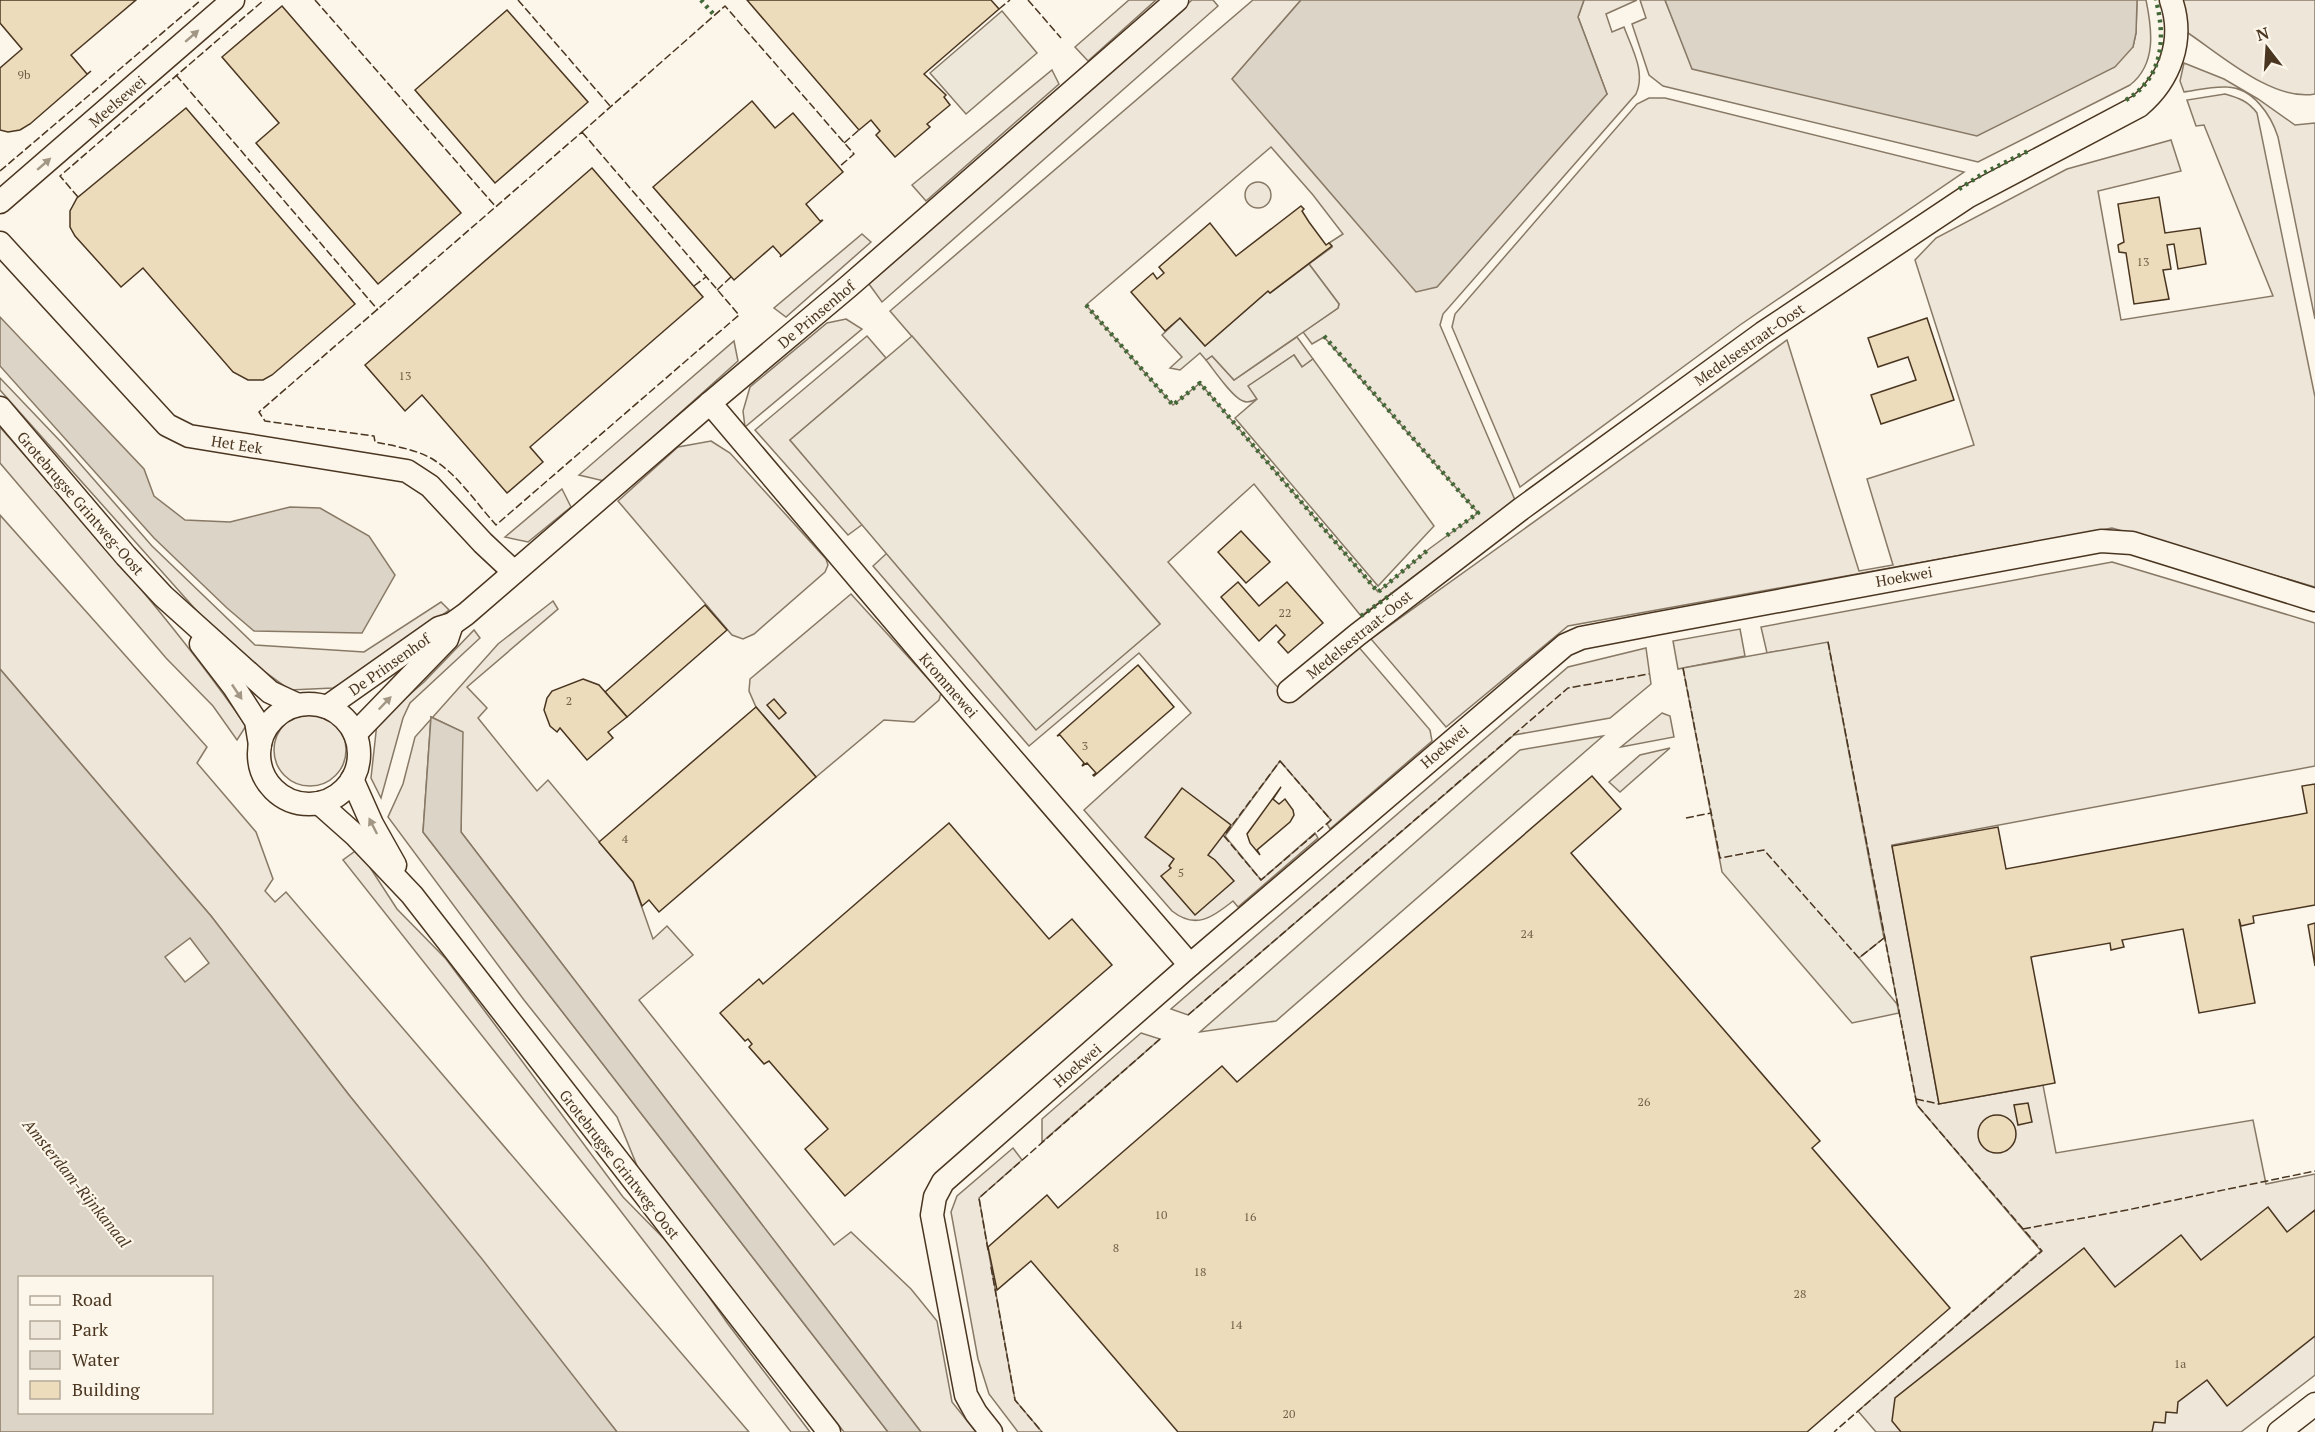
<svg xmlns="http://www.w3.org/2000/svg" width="2315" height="1432" viewBox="0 0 2315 1432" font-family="'PT Serif',serif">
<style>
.green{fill:#ede6d9;stroke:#887966;stroke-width:1.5;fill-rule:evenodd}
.parking{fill:#ede7d9;stroke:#887966;stroke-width:1.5}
.water{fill:#dcd4c6;stroke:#887966;stroke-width:1.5;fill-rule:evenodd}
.pier{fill:#fbf6e9;stroke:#887966;stroke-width:1.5}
.building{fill:#ecdcbc;stroke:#4a3520;stroke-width:1.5}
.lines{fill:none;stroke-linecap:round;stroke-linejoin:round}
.minor-casing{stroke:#4a3520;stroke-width:25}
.minor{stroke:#fbf6e9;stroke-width:22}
.hedge{stroke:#436837;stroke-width:4.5;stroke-dasharray:3 4.5;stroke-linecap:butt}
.fence{stroke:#4a3520;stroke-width:1.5;stroke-dasharray:8 3;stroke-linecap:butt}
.oneway{fill:#a29684}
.labels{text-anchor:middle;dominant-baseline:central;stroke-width:4.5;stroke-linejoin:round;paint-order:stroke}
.number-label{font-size:12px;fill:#725f47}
.street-label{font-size:15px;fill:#4a3520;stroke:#fbf6e9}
.water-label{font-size:16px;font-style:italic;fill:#4a3520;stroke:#fbf6e9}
</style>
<rect width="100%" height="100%" fill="#fbf6e9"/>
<g class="green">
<polygon points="1129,0 1156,0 1088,61 1075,47"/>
<polygon points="1192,0 1213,0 1218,6 882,302 869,284"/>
<path d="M1253,0H1301L1233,78L1607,94L1578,17L1584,0H1637L1606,14L1612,32L1624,27C1632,49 1646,72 1636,94L1443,314L1440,325L1515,500L1361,616L1254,484L1168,562L1289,700L1357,645L1430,730L1432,741L1330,829L1327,824L1331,820L1280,761L1225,836L1261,880L1315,833L1318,838L1238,907L1233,901C1213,917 1196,930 1172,911L1084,810L1191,713L1139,653L1029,746L873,566L887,553L1036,729L1160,624L890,311ZM1271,147L1313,195L1343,234L1329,243L1332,247L1309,264L1339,304L1338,308L1303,332L1312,344L1324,337L1478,513L1429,549L1378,592L1200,383L1173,405L1086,305Z"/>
<path d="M1640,0H1665L1693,69L2133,47L2136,33L2137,0H2146C2152,29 2157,64 2130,85L1978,162L1663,86L1649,75L1632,24L1646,18Z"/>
<path d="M2178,0H2315V94C2272,102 2219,53 2185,31Z"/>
<path d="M2184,63L2224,79L2258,99L2295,125L2315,123V319L2278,137C2271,115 2253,88 2227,87C2213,86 2198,90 2184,92L2180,81Z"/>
<polygon points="1052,70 1059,84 926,201 912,185"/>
<path d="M2225,94C2239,98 2248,101 2257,113L2315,397V587L2112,528L1568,626L1446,727L1371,639L1787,340L1859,571L1893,565L1867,479L1974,445L1915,260L1936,238L2067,169L2171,140L2181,171L2098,191L2121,320L2273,296L2204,125L2196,126L2187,100Z"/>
<polygon points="1649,98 1665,98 1964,172 1740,325 1520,487 1452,327 1455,314 1637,104"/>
<circle cx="1258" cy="195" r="13"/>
<polygon points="862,234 871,242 786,317 774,308"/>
<polygon points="846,319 862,329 745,427 743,411 750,387 827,323"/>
<polygon points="867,336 886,358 790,440 863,524 848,535 755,430"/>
<path d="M1297,337L1313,359L1302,367L1294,355L1249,386L1257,399C1253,401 1247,403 1243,401C1232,397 1214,370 1206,360L1212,356L1234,380Z"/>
<polygon points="734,341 738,361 604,481 579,475"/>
<polygon points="0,378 62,443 152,546 255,645 364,652 441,602 449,610 372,667 333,688 290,690 236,651 221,638 0,390"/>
<path d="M0,427C85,524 173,620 246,726L237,740L213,706L166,658L0,463Z"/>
<polygon points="711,441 730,453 826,559 828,565 825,572 754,634 743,639 732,635 618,501 678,447"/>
<polygon points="562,489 571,507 528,542 505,537"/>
<polygon points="0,515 207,747 197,763 256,832 273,879 265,891 275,902 286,892 749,1432 617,1432 349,1095 211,916 0,669"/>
<polygon points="2112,562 2315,623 2315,766 1892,845 1939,1104 2043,1085 2056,1153 2253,1120 2266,1184 2315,1174 2315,1375 2241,1432 1876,1432 1858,1411 2041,1251 1917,1105 1828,643 1767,653 1761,627"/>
<polygon points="851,594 941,693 939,700 914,722 884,720 816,777 756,707 749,691 750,679"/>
<polygon points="553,601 558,609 467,687 487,708 478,718 537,791 548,780 633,882 653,939 667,926 693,955 639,1000 834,1245 851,1232 911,1289 937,1321 952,1402 976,1432 921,1432 461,832 462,732 431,717 423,832 888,1432 844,1432 640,1173 617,1117 524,1000 388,817 403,784 415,737 498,644"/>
<polygon points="1740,629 1745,656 1678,669 1673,641"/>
<polygon points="474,630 480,638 410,703 403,718 381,798 371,778 377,723 424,682"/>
<polygon points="1646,648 1651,684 1610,718 1514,735 1188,1015 1171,1009 1568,667"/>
<polygon points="1662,713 1670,716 1674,737 1621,747"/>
<circle cx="310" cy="750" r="36"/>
<polygon points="1670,748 1620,792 1609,782 1640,755"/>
<polygon points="358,849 397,909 446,959 623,1197 679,1254 728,1324 810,1432 791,1432 616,1205 343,860"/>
<polygon points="1141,1033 1160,1039 1042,1142 1042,1119"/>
<polygon points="1013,1148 1022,1160 979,1198 1015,1400 1042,1432 1018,1432 989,1394 978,1359 951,1212 957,1196"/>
</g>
<g class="parking">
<polygon points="1002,11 1037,53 966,114 930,73"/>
<polygon points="1309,264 1339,304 1338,308 1234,380 1212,356 1206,360 1200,353 1180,370 1170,368 1182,357 1162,335 1180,318 1205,346 1268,291 1270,293"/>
<polygon points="912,336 1160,624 1036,730 790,440"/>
<polygon points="1294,355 1302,367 1313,359 1434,526 1378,586 1235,418 1257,399 1248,386"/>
<polygon points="1828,642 1884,938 1859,958 1897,1004 1899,1013 1852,1023 1722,872 1683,668"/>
<polygon points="1603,736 1276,1021 1200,1032 1520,750"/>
</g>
<g class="water">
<polygon points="1301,0 1584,0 1578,17 1607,94 1437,287 1416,292 1232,79"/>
<polygon points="1665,0 2137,0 2137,3 2136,33 2133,47 2115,67 1977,136 1692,69"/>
<polygon points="0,317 144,469 154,496 185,520 230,522 290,507 320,508 369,536 395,575 362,633 254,631 227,608 154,538 0,366"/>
<path d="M0,669L211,916L349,1095L482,1259L617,1432H0ZM20,1278H212V1412H20Z"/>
<polygon points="431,717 463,732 461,832 921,1432 888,1432 423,832"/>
</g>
<polygon class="pier" points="190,938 209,963 185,982 165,957"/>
<g class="building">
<polygon points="0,0 136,0 71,55 87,74 91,71 30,124 20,130 8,132 0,130 0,68 22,49 0,23"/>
<polygon points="747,0 991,0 999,9 924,74 946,95 944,97 950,105 927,124 930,127 895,157 876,135 880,131 871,120 859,130"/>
<polygon points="282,6 461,213 378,284 256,143 279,123 222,57"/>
<polygon points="507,10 588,102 495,183 415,90"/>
<polygon points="752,101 775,128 793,113 843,172 806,204 820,221 823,220 780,257 781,255 773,246 734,280 653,187"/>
<polygon points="186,108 355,304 272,375 263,380 248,380 233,372 143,268 121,287 75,236 70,227 70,211 77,198"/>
<polygon points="592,168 703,297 530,447 543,462 507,493 422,395 405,411 365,365"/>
<polygon points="2159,197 2165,233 2200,228 2206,264 2178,269 2174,244 2167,245 2171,269 2163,270 2169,299 2134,304 2126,253 2119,252 2118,245 2124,242 2118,204"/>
<polygon points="1301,206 1304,209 1302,211 1309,222 1326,245 1329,243 1332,246 1270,293 1268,291 1205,346 1180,318 1165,331 1131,292 1153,273 1157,279 1164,273 1159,267 1210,223 1236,256"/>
<polygon points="1927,318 1954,400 1881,424 1871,395 1916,380 1908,357 1878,367 1868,338"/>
<polygon points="1241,531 1270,562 1246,583 1218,552"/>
<polygon points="1238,582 1259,606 1287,582 1323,623 1288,653 1278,642 1285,635 1276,625 1259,641 1221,597"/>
<polygon points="705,605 727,630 627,717 605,692"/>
<polygon points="1138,665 1174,707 1094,776 1093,775 1096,773 1087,763 1082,766 1084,763 1060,735 1057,736"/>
<polygon points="583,679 599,685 627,717 608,732 613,738 587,760 560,728 557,732 550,726 544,710 547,698 552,691"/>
<polygon points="774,699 786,713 779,719 767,705"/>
<polygon points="756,707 816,777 659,912 649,900 642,906 633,882 599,842"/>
<polygon points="1592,776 1621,809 1571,853 1820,1141 1812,1148 1950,1308 1807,1432 1178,1432 1031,1261 997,1290 988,1247 1047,1195 1058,1208 1222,1066 1237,1082"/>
<polygon points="2315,784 2315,905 2253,916 2254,923 2241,926 2239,919 2255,1003 2199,1013 2183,929 2122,940 2124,947 2111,950 2110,943 2031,957 2055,1083 1939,1104 1892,846 1998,827 2006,869 2307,813 2302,786"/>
<polygon points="1281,787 1273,799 1279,804 1285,799 1293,810 1294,815 1290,822 1257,850 1260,855 1250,843 1247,834"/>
<polygon points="1182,788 1231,825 1208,855 1215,860 1234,881 1195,915 1161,876 1171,868 1169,866 1174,859 1145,837"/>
<polygon points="949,823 1049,939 1072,919 1112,965 845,1196 805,1149 828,1129 769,1061 764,1064 749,1047 752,1044 748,1039 745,1041 720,1013 759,979 763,984"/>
<polygon points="2315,923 2315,966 2308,925"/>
<polygon points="2028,1103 2032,1122 2018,1125 2014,1105"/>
<circle cx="1997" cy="1134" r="19"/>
<polygon points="2268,1207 2287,1232 2315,1210 2315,1336 2227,1406 2207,1380 2178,1402 2177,1413 2166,1412 2165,1423 2154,1422 2152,1432 1901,1432 1892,1421 1895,1398 2084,1248 2115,1287 2181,1235 2201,1260"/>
</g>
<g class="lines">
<g class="minor-casing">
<g id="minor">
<polyline points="0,202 233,0"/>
<polyline points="0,243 167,425 189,436 407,471 430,486 483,543 514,572"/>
<polyline points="710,403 964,703 1190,965"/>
<polyline points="0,408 126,556 163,596 270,692 298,705"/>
<polyline points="201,644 234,687 256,721 260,745"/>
<path d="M1289,691L1357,635L1521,509L1763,333L1967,197L2139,106C2170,80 2185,40 2171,0"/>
<circle cx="309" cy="754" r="50"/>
<polyline points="327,707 439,628 452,624 466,614 710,403 849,286 1177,0"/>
<polyline points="355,734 447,639 452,624"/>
<polyline points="352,779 372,824 395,865"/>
<polyline points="319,803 355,835 412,895 829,1432"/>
<polyline points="991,1432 976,1413 966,1395 932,1215 935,1197 943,1182 1190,965 1565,645 1581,638 1654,624 2101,541 2132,543 2315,600"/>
<polyline points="2279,1432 2315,1404"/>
</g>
</g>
<use href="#minor" class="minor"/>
<g class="hedge">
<polyline points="701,0 715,16"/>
<path d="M2126,100C2163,78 2166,39 2156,0"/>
<polyline points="1959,189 1984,173 2028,151"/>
<polyline points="1086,305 1173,405 1200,383 1378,592 1429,549"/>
<polyline points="1324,336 1478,513 1446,536"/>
<polyline points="1361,616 1392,594"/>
</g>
<g class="fence">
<polyline points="315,0 496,207"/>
<polyline points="518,0 611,107"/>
<polyline points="1028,0 1061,38"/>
<polyline points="999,9 1010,0"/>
<polyline points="176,75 378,310"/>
<path d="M582,132L739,315L496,525C477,504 458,475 434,460C416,449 394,446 375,442L374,436L265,421L259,412Z"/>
<polyline points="582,132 725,6 854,154 839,167"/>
<polyline points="844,143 859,130"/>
<polyline points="0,171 201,0"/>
<polyline points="78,197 60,176 264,0"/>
<polyline points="694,286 706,277"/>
<polyline points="717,290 731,277"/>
<polyline points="1828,642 1917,1105 2042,1251 1834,1432"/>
<polyline points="1683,668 1720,858 1764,850 1859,958 1884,938"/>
<polygon points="1280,761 1331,820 1261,880 1224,836"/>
<polyline points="1686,818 1711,813"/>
<polyline points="1188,1015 1568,688 1649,674"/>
<polyline points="1916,1099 1939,1104"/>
<polyline points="2023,1229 2127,1210 2315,1171"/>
<polyline points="988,1250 979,1198 1160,1039"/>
<polyline points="991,1267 1015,1400 1042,1432"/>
</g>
</g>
<defs><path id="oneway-solid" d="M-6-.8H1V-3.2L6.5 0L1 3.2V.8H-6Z" transform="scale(1.5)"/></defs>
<g class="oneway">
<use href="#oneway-solid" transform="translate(192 36) rotate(-41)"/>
<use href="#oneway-solid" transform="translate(44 164) rotate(-41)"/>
<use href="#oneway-solid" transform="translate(237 692) rotate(56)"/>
<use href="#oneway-solid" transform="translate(385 703) rotate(-46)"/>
<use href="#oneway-solid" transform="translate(373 826) rotate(-117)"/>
</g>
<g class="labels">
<g class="number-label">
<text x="24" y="74">9b</text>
<text x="2143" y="261">13</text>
<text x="405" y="375">13</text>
<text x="1285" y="612">22</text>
<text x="569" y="700">2</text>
<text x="1085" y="745">3</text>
<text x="625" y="838">4</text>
<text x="1181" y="872">5</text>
<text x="1527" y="933">24</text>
<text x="1644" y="1101">26</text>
<text x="1161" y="1214">10</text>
<text x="1250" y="1216">16</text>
<text x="1116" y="1247">8</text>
<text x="1200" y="1271">18</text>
<text x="1800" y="1293">28</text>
<text x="1236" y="1324">14</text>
<text x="2180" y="1363">1a</text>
<text x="1289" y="1413">20</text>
</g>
<g class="street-label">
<text transform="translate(117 101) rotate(-41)">Meelsewei</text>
<text transform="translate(816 314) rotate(-40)">De Prinsenhof</text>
<text transform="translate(1749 344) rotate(-35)">Medelsestraat-Oost</text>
<text transform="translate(237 444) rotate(9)">Het Eek</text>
<text transform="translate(81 503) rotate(49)">Grotebrugse Grintweg-Oost</text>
<text transform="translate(1904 576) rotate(-10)">Hoekwei</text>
<text transform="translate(1359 634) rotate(-39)">Medelsestraat-Oost</text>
<text transform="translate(389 664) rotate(-35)">De Prinsenhof</text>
<text transform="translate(949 685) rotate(49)">Krommewei</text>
<text transform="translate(1444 746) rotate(-41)">Hoekwei</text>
<text transform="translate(1077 1065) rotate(-41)">Hoekwei</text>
<text transform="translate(620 1164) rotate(52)">Grotebrugse Grintweg-Oost</text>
</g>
<g class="water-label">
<text transform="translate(77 1183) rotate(51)">Amsterdam-Rijnkanaal</text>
</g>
</g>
<rect x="18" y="1276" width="195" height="138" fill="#fbf6e9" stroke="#b4a999" stroke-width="1.5"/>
<rect x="30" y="1296" width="30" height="9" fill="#fbf6e9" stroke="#b4a999" stroke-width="1.5"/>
<text x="72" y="1306" font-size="18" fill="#4a3520">Road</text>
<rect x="30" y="1321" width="30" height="18" fill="#ede6d9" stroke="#b4a999" stroke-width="1.5"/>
<text x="72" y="1336" font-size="18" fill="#4a3520">Park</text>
<rect x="30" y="1351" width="30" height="18" fill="#dcd4c6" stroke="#b4a999" stroke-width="1.5"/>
<text x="72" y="1366" font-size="18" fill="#4a3520">Water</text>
<rect x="30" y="1381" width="30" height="18" fill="#ecdcbc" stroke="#b4a999" stroke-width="1.5"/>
<text x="72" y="1396" font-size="18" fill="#4a3520">Building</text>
<g transform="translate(2267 48) rotate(343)" stroke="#fbf6e9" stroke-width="4.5" paint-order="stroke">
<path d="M0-4.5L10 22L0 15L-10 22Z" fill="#4a3520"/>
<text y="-9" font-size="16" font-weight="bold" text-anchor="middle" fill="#4a3520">N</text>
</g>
</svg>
